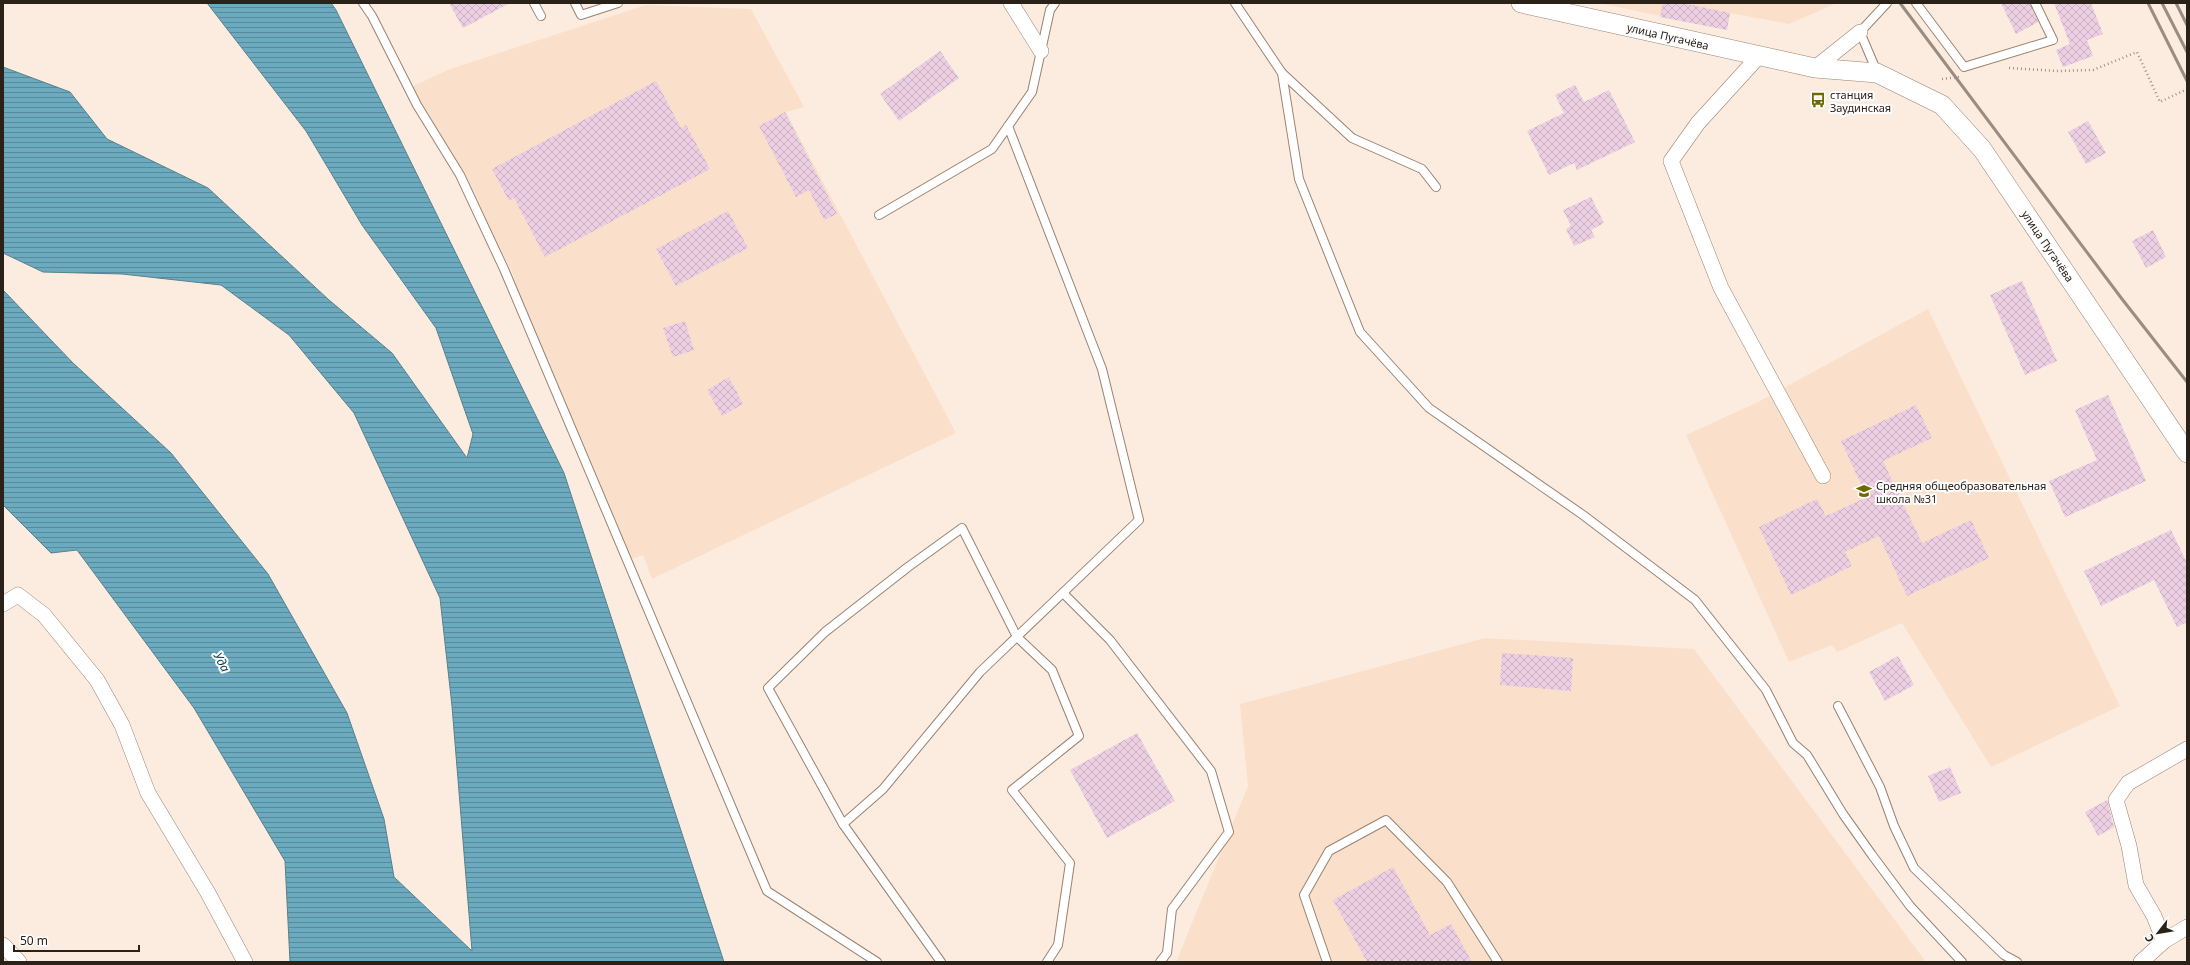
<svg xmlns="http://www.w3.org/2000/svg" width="2190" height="965" viewBox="0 0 2190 965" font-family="'Noto Sans',sans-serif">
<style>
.built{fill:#fae0cb}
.water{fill:url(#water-rules);stroke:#58818d}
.building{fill:url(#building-cross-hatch)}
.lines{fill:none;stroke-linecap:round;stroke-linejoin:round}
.service-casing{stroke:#9a826f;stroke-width:10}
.minor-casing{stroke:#9a826f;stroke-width:16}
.tertiary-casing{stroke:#9a826f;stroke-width:20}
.path{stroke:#9e9186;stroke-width:2.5;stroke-dasharray:1 3;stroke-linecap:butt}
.service{stroke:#fff;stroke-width:8}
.minor{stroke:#fff;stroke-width:15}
.tertiary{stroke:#fff;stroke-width:19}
.rail{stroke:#998c82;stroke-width:3}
.labels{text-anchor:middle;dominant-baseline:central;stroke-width:4;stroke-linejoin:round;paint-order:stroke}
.street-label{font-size:11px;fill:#2a2119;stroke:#fdfdfd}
.poi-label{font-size:11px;fill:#2a2119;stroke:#fdfdfd;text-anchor:start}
.water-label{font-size:12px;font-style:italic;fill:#013d4c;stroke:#fdfdfd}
</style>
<defs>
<pattern id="water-rules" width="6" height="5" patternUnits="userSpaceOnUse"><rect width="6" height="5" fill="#6caabf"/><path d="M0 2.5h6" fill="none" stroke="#598a9a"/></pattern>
<pattern id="building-cross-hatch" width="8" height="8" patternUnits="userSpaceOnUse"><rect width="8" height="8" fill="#eccfe2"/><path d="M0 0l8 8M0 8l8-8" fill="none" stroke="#cbb1c1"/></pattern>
</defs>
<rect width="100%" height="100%" fill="#fcecdf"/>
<g class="built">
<polygon points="1598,3 1837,3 1789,24 1730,13 1727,30"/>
<polygon points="646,5 751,9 804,107 786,112 956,433 652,579 643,555 629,560 531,338 513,274 456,161 411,87 450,69"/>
<polygon points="1928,309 2120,706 1991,767 1902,623 1837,652 1832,645 1789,662 1686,435 1756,403"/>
<polygon points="1485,638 1694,649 1926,962 1176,962 1248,786 1240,704"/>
</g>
<polygon class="water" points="207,3 331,3 336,10 564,473 724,962 290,962 285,861 194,708 77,550 51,553 3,505 3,290 73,363 171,453 268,574 347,713 384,819 394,877 472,951 452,706 440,598 354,413 289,335 221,285 122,274 43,272 3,253 3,67 70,92 107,139 208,188 329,300 392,353 467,458 473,434 436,328 362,225 306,131"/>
<g class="building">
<polygon points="449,3 510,3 463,28"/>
<polygon points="1663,3 1682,3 1730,13 1727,30 1660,17"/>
<polygon points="2001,3 2030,3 2038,22 2016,34"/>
<polygon points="2054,3 2091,3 2103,34 2087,40 2093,56 2063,67 2056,50 2070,44"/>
<polygon points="940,51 959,78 899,121 880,94"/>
<polygon points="656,81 681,128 686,125 710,169 545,257 514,198 509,201 492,169"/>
<polygon points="1575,85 1584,102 1609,90 1635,142 1577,170 1574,163 1549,175 1527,131 1564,113 1555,95"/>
<polygon points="785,112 837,214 824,220 809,190 796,197 759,126"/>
<polygon points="2088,121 2106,153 2086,164 2068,132"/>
<polygon points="1591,197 1604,223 1591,230 1595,237 1574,246 1566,229 1571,226 1563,210"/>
<polygon points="728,211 748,248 676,286 656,249"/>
<polygon points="2153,230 2166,257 2146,268 2132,241"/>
<polygon points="2022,281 2057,361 2025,375 1990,295"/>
<polygon points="685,321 694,350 673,357 663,328"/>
<polygon points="729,377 743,404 722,416 707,390"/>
<polygon points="2108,395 2146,481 2065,517 2049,481 2097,460 2075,410"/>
<polygon points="1916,405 1932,438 1883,461 1922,543 1971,520 1989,558 1907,596 1879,536 1845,552 1852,566 1791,595 1759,527 1817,499 1826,516 1867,497 1841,441"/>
<polygon points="2171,530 2187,563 2187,622 2177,627 2154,580 2101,606 2084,571"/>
<polygon points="1502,653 1573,658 1571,691 1500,685"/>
<polygon points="1898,656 1914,685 1885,701 1869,672"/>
<polygon points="1137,733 1175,801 1107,838 1070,770"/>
<polygon points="1950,767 1961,793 1939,802 1928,776"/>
<polygon points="2107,800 2114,827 2098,836 2085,812"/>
<polygon points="1393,867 1430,935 1451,924 1472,962 1367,962 1333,900"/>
</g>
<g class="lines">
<g class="service-casing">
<g id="service">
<polyline points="363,3 372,16 417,105 460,175 504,269 767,891 877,962"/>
<polyline points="534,3 541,16"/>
<polyline points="575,3 581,15 618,3"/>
<polyline points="1235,3 1282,73 1299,179 1360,332 1429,408 1583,515 1695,600 1766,690 1793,743 1807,755 1843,814 1872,855 1910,906 1962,962"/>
<polyline points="1916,3 1964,67 2053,40 2035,3"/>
<polyline points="1877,72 1860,32 1887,3"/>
<polyline points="1282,73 1352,138 1422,169 1436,187"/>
<polyline points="879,215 992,149 1032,92 1050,10 1055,3"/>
<polyline points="1063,593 1110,640 1211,771 1229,832 1172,909 1167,953 1160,962"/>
<polyline points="1838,706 1880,787 1894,826 1914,868 2004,955 2017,962"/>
<polyline points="843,824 768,688 825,632 908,567 962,528 1017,637 1052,670 1079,736 1012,790 1070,863 1058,945 1047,962"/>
<polyline points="941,962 843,824 883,789 980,672 1139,520 1102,369 1008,126"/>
<polyline points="1327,962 1304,895 1329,851 1386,820 1447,882 1498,962"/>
</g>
</g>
<g class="minor-casing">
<g id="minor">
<polyline points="1011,3 1041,51"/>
<polyline points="1759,56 1698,123 1671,161 1721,288 1823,476"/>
<polyline points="1815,68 1860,32"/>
<polyline points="3,604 18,595 44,615 97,680 122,725 148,793 208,893 245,962"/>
<polyline points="2164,941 2154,916 2136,885 2129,846 2116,800 2128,783 2187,749"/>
<polyline points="3,945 19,962"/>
<polyline points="2141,962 2164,941 2187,927"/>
</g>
</g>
<g class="tertiary-casing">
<polyline id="tertiary" points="1521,3 1815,68 1877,73 1942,105 1982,149 2187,453"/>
</g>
<g class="path">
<polyline points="2009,68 2058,71 2093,70 2137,52 2160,102 2187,89"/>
<polyline points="1942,79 1959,77"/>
</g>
<use href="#service" class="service"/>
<use href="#minor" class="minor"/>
<use href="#tertiary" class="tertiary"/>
<g class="rail">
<polyline points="1900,3 2122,299 2187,382"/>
<polyline points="2148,3 2187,81"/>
<polyline points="2162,3 2187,52"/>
<polyline points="2176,3 2187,25"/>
</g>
</g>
<defs>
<g id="bus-bare" transform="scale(1.2)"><path d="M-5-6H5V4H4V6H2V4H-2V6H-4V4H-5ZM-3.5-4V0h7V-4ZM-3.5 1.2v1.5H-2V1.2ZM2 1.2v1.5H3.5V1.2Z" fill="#706901" stroke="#fdfdfd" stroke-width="2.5" paint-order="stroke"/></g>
<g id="school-bare" transform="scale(1.2)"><path d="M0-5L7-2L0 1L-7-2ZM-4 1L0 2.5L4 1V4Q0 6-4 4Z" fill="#706901" stroke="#fdfdfd" stroke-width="2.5" paint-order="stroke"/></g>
</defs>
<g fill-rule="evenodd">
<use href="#bus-bare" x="1818" y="100"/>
<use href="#school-bare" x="1864" y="491"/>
</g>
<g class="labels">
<g class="street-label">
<text transform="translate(1668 36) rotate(13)">улица Пугачёва</text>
<text transform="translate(2048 246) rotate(56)">улица Пугачёва</text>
</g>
<g class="poi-label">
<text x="1830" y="94">станция<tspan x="1830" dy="13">Заудинская</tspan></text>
<text x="1876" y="485">Средняя общеобразовательная<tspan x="1876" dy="13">школа №31</tspan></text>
</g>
<g class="water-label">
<text transform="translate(222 662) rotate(62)">Уда</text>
</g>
</g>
<rect width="2190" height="965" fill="none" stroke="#2a2119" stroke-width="8"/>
<g transform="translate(2158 933) rotate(239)" stroke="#fdfdfd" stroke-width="3" paint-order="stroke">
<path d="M0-3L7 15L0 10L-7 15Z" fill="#2a2119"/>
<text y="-6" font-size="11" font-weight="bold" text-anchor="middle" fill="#2a2119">С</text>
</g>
<path d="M14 945v6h125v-6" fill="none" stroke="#2a2119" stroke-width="2"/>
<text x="20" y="945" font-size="12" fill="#2a2119" stroke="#fdfdfd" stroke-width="3" paint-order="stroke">50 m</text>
</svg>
